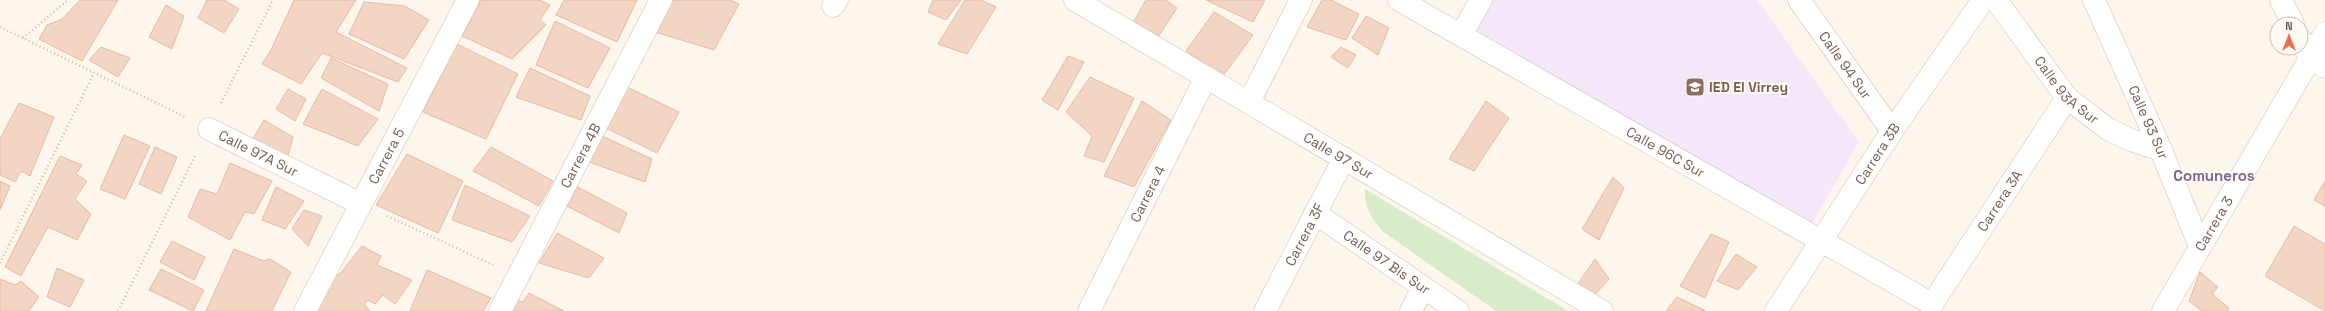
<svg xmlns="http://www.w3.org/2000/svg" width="2325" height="311" viewBox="0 0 2325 311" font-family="'Space Grotesk',sans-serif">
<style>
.education{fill:#f3e8fa}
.green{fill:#d8ecc9}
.building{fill:#f3d5c3;stroke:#e6bba3}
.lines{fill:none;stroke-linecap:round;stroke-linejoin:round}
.minor-casing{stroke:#d1beb0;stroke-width:23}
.path{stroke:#d9b8a5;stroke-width:2.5;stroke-dasharray:1 3;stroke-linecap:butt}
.minor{stroke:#fff;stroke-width:22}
.labels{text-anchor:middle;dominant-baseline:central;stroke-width:4;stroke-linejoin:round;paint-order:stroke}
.street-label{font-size:14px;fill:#7a5c4d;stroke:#fffaf3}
.education-label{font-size:14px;font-weight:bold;fill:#785e54;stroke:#fffaf3;text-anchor:start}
.neighbourhood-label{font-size:15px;font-weight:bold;fill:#846695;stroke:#fffaf3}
</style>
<rect width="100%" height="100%" fill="#fdf6ec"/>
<polygon class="education" points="1493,0 1757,0 1859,142 1810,227 1477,31"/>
<path class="green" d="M1365,189L1568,311H1496L1382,231C1371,217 1364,207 1365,189Z"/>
<g class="building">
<polygon points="80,0 118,0 82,61 39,39 47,25 62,19"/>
<polygon points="207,0 224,0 239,9 224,33 198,18"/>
<polygon points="294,0 356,0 336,32 407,68 398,82 322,53 301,84 262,64 271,50"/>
<polygon points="481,0 540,0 550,5 540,20 546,25 512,59 462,36"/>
<polygon points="564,0 637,0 617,42 556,15"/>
<polygon points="668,0 730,0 739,4 714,50 652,31"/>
<polygon points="933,0 961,0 946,20 928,12"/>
<polygon points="965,0 981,0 996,7 967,54 938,44"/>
<polygon points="1146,0 1166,0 1177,8 1158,37 1133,23"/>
<polygon points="1206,0 1265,0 1253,22"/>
<polygon points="1322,0 1331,0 1359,14 1346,40 1307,27"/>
<polygon points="364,2 405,6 429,20 404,59 349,34"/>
<polygon points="166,5 184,16 172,49 149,37"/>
<polygon points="1214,12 1253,35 1223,76 1186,51"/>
<polygon points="1366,16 1389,28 1378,55 1352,38"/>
<polygon points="555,21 610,48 588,88 536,65"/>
<polygon points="457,44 518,74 486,139 423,112"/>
<polygon points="101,47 130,58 118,77 89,60"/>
<polygon points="1341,47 1356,55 1348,68 1331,57"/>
<polygon points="1068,56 1084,62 1058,110 1042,100"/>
<polygon points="331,58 388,84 379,111 321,78"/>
<polygon points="530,68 590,96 581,120 516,97"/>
<polygon points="1090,77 1134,98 1104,162 1084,156 1092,136 1066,112"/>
<polygon points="623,85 679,112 657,153 604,127"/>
<polygon points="288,89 306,99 295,121 276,109"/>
<polygon points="322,89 378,119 358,146 303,124"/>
<polygon points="1142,101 1171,120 1134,187 1104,176"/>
<polygon points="1486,101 1509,118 1474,171 1449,159"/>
<polygon points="19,103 54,117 30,176 21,171 15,182 0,175 0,139"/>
<polygon points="264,120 293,137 287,159 251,142"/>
<polygon points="124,135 150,146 125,199 100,189"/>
<polygon points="600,135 652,159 645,182 586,161"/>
<polygon points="155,147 177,157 161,194 139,184"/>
<polygon points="491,147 553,181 539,206 473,171"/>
<polygon points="407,154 463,181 438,233 376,205"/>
<polygon points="60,156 82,165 76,174 87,181 75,199 91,214 77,240 48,227 21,276 5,267"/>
<polygon points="230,163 272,181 254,214 245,212 230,240 188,217 200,189 217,194"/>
<polygon points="1613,177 1624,188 1599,240 1582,229"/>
<polygon points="0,181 10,186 0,210"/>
<polygon points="2325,181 2325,206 2314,200"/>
<polygon points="572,184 627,213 619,233 565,205"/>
<polygon points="465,185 530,216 512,242 452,220"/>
<polygon points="276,187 304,201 285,229 262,220"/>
<polygon points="304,210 322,216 308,246 292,229"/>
<polygon points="2294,226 2325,244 2325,311 2265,276"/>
<polygon points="557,233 604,258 589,278 539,263"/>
<polygon points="1711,234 1729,242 1705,298 1680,286"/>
<polygon points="172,241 205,257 194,280 160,262"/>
<polygon points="362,246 381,256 377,265 412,280 395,304 383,295 375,304 368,300 364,304 370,311 313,311 333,270 339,275"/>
<polygon points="234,249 264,261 270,259 291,272 272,311 206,311"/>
<polygon points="1736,254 1757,267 1738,290 1717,281"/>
<polygon points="1595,259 1609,279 1590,300 1575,288"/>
<polygon points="57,268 84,280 70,307 47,297"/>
<polygon points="161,269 204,290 193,311 149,290"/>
<polygon points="427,270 491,298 483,311 410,311"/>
<polygon points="2200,272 2218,287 2212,294 2229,308 2227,311 2202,311 2189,301"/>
<polygon points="0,279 15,285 21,281 39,297 29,311 0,311"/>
<polygon points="529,293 564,311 506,311 513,299 523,302"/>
<polygon points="1677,297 1706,311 1666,311"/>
</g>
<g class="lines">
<g class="minor-casing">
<g id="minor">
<path id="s1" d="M1075,0L1602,311"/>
<path id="s2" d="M1399,0L1932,304L2067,98"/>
<path id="s3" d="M1799,0L1892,131"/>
<path id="s4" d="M1996,0L2067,98L2108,129L2131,140L2161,150"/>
<path id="s5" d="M2094,0L2161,150L2200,247"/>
<polyline points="2281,0 2293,24"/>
<polyline points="833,6 837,0"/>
<polyline points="1461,35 1481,0"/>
<polyline points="2301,40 2310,58 2325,67"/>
<polyline points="1249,102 1301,0"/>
<path id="s6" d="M209,129L361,204"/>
<path id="s7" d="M1315,213L1458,311"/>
<path id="s8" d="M305,311L468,0"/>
<path id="s9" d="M500,311L661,0"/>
<path id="s10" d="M1089,311L1206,77"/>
<path id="s11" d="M1265,311L1344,158"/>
<polyline points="1411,311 1423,287"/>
<path id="s12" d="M1776,311L1892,131L1983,0"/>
<path id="s13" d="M2163,311L2325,33"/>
</g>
</g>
<g class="path">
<polyline points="0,27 185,117"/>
<polyline points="23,38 68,0"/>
<polyline points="221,103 273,0"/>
<polyline points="387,216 493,265"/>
<polyline points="0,263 94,73"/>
<polyline points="118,311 196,154"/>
</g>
<use href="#minor" class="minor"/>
</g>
<defs>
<g id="school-square" transform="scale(1)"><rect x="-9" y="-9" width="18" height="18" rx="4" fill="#8d6e63" stroke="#fffaf3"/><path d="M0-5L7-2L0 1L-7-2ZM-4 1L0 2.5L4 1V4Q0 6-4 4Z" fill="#fff"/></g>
</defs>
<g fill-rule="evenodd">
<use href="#school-square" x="1695" y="87"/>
</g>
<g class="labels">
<g class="street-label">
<text stroke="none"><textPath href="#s3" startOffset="80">Calle 94 Sur</textPath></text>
<text stroke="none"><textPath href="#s4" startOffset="115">Calle 93A Sur</textPath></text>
<text stroke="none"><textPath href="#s5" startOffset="134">Calle 93 Sur</textPath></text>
<text stroke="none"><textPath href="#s2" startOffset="307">Calle 96C Sur</textPath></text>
<text stroke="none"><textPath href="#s6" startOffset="55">Calle 97A Sur</textPath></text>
<text stroke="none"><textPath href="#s12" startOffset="187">Carrera 3B</textPath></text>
<text stroke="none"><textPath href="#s8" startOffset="175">Carrera 5</textPath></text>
<text stroke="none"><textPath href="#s1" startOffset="306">Calle 97 Sur</textPath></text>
<text stroke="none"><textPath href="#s9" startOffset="175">Carrera 4B</textPath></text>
<text stroke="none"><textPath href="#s10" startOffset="131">Carrera 4</textPath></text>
<text stroke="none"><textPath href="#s2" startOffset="737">Carrera 3A</textPath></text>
<text stroke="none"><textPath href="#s13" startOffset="101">Carrera 3</textPath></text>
<text stroke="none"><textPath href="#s11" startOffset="86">Carrera 3F</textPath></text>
<text stroke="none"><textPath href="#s7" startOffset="87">Calle 97 Bis Sur</textPath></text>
</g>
<g class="education-label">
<text x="1709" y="87">IED El Virrey</text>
</g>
<g class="neighbourhood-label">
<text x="2214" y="175">Comuneros</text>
</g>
</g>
<g transform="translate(2289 36)"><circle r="19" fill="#fffaf3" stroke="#cabbb1"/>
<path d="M0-3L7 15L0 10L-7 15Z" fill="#e76f51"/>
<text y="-6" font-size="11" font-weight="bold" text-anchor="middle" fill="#7a5c4d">N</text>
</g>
</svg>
